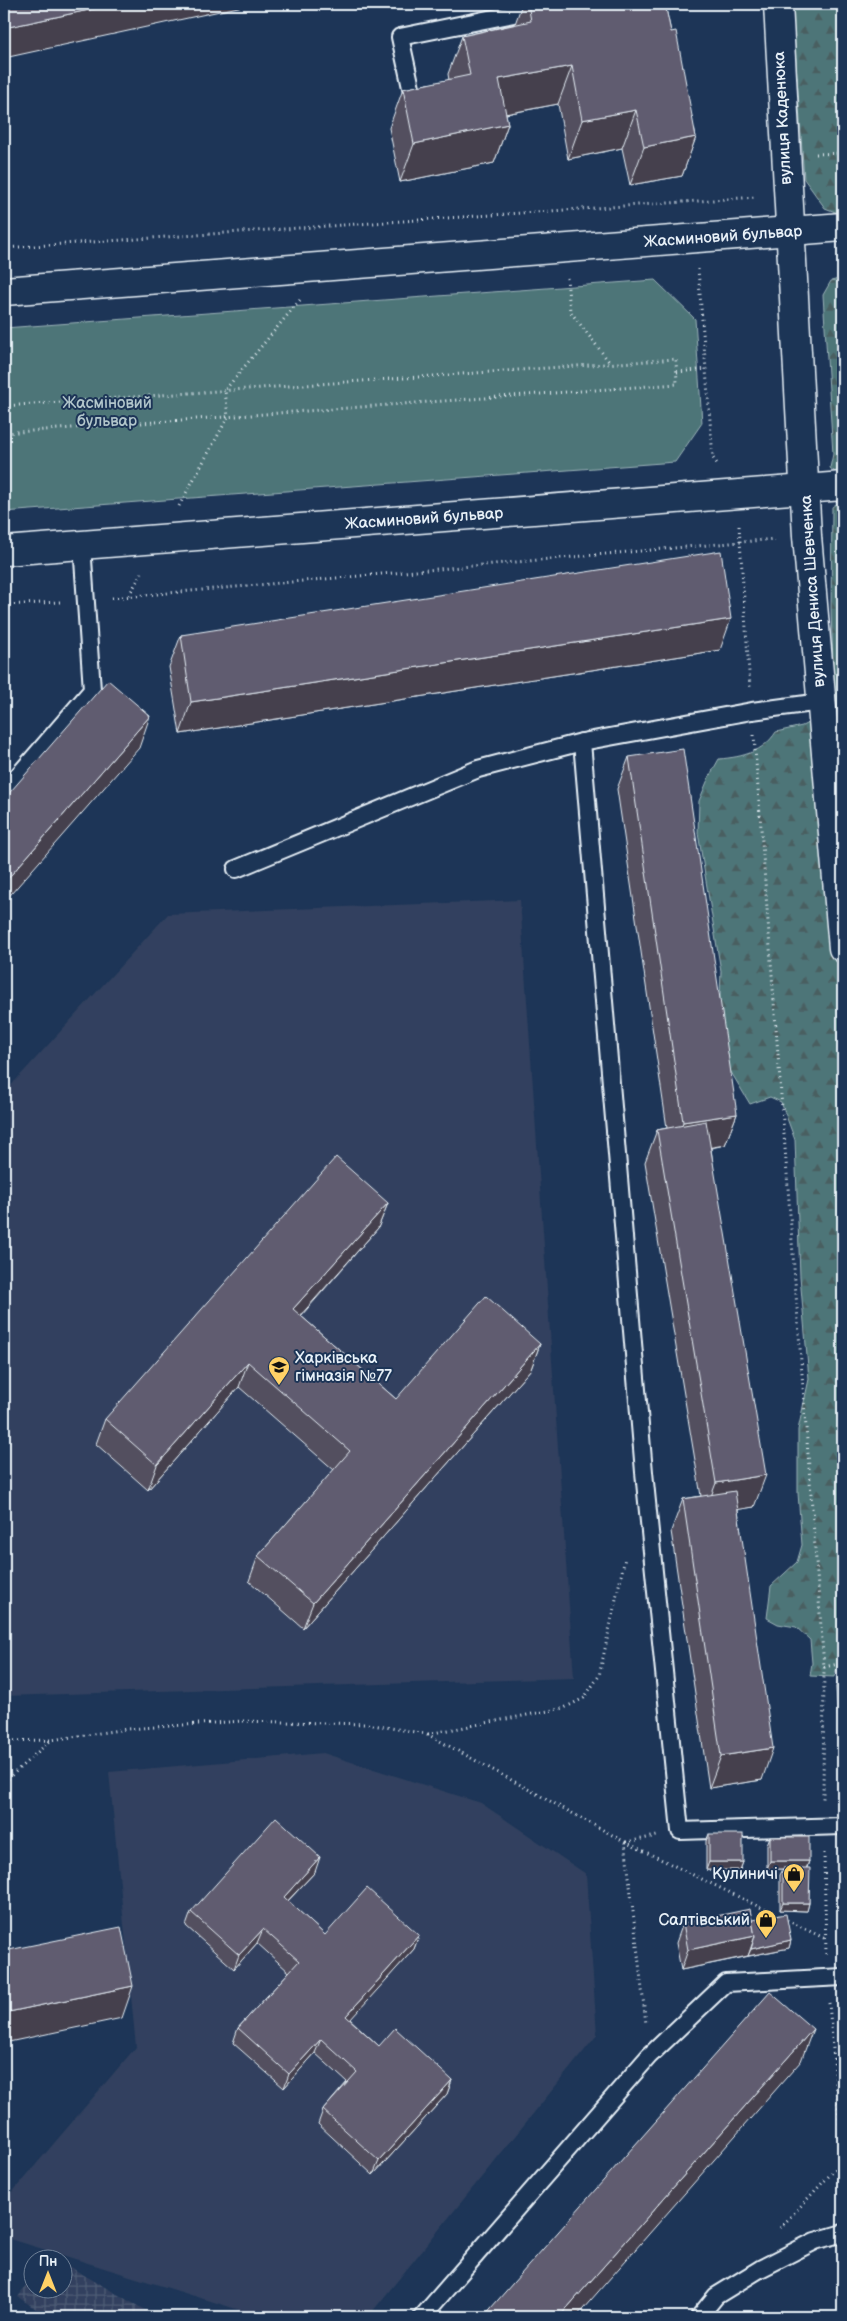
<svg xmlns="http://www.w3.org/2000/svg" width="847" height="2321" viewBox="0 0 847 2321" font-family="'Balsamiq Sans',sans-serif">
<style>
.built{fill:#31415e}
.industrial{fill:url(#industrial-grid)}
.green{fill:#4e7578;stroke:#9bb3b8}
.forest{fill:url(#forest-firs);stroke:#9bb3b8}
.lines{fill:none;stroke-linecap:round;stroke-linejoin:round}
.lane-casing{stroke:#e8f1f8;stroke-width:20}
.street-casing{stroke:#e8f1f8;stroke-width:31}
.secondary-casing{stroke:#e8f1f8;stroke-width:31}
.path{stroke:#e8f1f8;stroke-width:3;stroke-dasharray:1 4;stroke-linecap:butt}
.lane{stroke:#1d3557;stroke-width:16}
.street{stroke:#1d3557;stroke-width:28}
.secondary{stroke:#1d3557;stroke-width:28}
.wall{fill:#534f5f;stroke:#e8f1f8}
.shaded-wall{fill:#44404e;stroke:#e8f1f8}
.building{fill:#615c6f;stroke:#e8f1f8}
.labels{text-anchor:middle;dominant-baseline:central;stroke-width:4;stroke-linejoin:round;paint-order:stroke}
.street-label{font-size:16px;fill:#e8f1f8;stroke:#1d3557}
.park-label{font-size:16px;fill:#b2c6cb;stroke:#1d3557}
.poi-label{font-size:16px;fill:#e8f1f8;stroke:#1d3557;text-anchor:end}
</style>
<defs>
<pattern id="industrial-grid" width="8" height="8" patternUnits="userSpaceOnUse" patternTransform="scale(1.25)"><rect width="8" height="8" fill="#31415e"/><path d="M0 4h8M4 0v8" fill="none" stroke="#4f5d76"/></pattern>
<pattern id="forest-firs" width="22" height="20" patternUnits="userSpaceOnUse" patternTransform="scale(1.25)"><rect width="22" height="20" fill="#4e7578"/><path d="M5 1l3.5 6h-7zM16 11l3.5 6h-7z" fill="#4a5e61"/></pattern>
</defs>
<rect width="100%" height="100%" fill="#1d3557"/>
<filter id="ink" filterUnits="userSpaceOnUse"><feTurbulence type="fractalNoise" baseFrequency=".02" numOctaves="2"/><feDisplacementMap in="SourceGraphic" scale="10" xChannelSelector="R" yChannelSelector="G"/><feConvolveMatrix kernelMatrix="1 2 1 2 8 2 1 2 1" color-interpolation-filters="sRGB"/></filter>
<g filter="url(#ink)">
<g class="built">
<polygon points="520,900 574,1678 4,1696 4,1093 168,914"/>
<polygon points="323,1753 481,1803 586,1874 597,2035 368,2317 262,2317 4,2237 4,2202 136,2047 109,1772"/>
</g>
<polygon class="industrial" points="63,2263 157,2317 48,2317 18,2297 32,2278 32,2288 62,2288"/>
<polygon class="green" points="655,280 695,319 702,423 675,462 4,512 4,328"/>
<g class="forest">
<polygon points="792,4 843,4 843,215 825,208 804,179"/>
<polygon points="843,278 843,478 830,468 833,454 823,295 831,281"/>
<path d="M843,499V1650L834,1677L810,1676L812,1663L810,1640L796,1627L778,1624L767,1618L771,1586L797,1562L802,1545L798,1493V1430L809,1379L800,1276L795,1140L781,1102L770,1097L750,1104L722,1057L719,1022L721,971L698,833L699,801L709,777L719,759C743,757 763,752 776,732L802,726L831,712L834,689L831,609L832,507Z"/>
</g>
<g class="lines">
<g class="lane-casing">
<g id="lane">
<polyline points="412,92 400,37 563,4"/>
<polyline points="582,742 644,1472 680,1831 843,1826"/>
<polyline points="4,792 92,690 82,545"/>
<polyline points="236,869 478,769 582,742 752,711 821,702"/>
<polyline points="422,2317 649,2056 726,1983 843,1977"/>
<polyline points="699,2317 716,2296 760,2269 815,2241 843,2233"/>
</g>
</g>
<g class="street-casing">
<polyline id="street" points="778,4 807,536 843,948"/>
</g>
<g class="secondary-casing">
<g id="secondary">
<polyline points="4,291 843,227"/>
<polyline points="4,551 843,486"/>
</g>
</g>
<g class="path">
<polyline points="816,154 843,153"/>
<polyline points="4,248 757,197"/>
<polyline points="698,269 713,458 718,465"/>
<polyline points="567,278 570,311 610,363"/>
<polyline points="677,372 707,369"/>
<polyline points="4,406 676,359 677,384 4,433"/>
<polyline points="179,506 228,417 225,390 300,300"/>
<polyline points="739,526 750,687"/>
<polyline points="129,595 142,573"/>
<polyline points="112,598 775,539"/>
<polyline points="4,605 60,602"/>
<polyline points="754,735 824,1667 823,1801"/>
<polyline points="824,1667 843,1663"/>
<polyline points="428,1734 564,1708 584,1698 599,1676 625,1558"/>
<polyline points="4,1741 51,1740 127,1729 242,1721 367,1724 427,1734 625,1842 646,2024"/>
<polyline points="4,1782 50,1741"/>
<polyline points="625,1842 826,1939"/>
<polyline points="626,1842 657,1836"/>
<polyline points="824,1853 826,1954"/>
<polyline points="829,2003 843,2164"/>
<polyline points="780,2228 843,2161"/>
</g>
<use href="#lane" class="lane"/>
<use href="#street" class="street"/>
<use href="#secondary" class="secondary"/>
</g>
<g class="wall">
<polygon points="522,4 665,4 671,32 696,137 682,176 630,185 622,148 568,159 558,104 506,114 508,124 494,163 400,182 389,128 403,89 449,80 448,74 462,36 515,24"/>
<polygon points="181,635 720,650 180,734 169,667"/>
<polygon points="629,757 737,1114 725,1145 711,1148 754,1507 738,1509 762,1780 709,1788 671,1531 683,1499 701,1496 645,1162 657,1130 667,1128 617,789"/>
<polygon points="388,1203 378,1228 301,1316 396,1399 540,1344 531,1369 303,1628 249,1581 258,1556 334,1470 239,1387 148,1490 96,1444 105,1419"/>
<polygon points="839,1680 843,1716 838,1716 836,1687"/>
<polygon points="709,1834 743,1862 740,1870 706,1870 706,1841"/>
<polygon points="770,1837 809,1861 807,1868 809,1903 807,1911 780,1910 780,1875 783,1869 767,1869 767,1844"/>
<polygon points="315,1872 288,1901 325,1935 419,1935 414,1949 350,2019 379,2046 452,2080 447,2094 373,2175 318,2124 323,2110 347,2082 315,2053 284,2088 233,2043 238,2028 289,1972 257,1943 234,1969 186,1926 191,1912"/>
<polygon points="752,1920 791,1940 789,1948 681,1970 676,1943 683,1923"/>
</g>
<g class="shaded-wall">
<polygon points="117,4 252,4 4,58 4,28"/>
<polygon points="572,66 558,104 484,118 499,79"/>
<polygon points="636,110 622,148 568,159 582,120"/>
<polygon points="508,124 494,163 400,182 414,144"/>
<polygon points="696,137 682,176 630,185 644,147"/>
<polygon points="731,619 720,650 180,734 191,702"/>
<polygon points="150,716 139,748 4,902 4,883"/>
<polygon points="737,1114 725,1145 671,1154 683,1122"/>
<polygon points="388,1203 378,1228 284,1334 293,1309"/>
<polygon points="540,1344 531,1369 303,1628 313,1603"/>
<polygon points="248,1362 239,1387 148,1490 157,1465"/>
<polygon points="766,1475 754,1507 704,1515 716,1483"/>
<polygon points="840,1709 843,1709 843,1716 838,1716"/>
<polygon points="773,1748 762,1780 709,1788 721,1756"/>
<polygon points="320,1857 315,1872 278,1911 284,1897"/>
<polygon points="770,1861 809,1861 806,1869 767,1869"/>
<polygon points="709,1862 743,1862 740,1870 706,1870"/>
<polygon points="783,1903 809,1903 807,1911 780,1910"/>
<polygon points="263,1929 257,1943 234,1969 239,1955"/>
<polygon points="419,1935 414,1949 341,2030 346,2016"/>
<polygon points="755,1936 748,1956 681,1970 688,1950"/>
<polygon points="791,1940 789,1948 748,1956 751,1949"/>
<polygon points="133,1986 122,2018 4,2043 4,2013"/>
<polygon points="813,2029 801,2061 576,2317 559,2317"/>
<polygon points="321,2039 315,2053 284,2088 289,2074"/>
<polygon points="452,2080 447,2094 373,2175 379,2161"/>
</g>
<g class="building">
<polygon points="4,4 117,4 4,28"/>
<polygon points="528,4 665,4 671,32 676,31 696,137 644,147 636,110 582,120 572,66 499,79 508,124 414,144 403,89 470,75 462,36 531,21"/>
<polygon points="721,551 731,619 191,702 181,635"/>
<polygon points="108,680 150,716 4,883 4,799"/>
<polygon points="683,749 737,1114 683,1122 629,757"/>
<polygon points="706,1121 766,1475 716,1483 657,1130"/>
<polygon points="336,1157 388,1203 293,1309 396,1399 486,1296 540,1344 313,1603 258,1556 350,1451 248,1362 157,1465 105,1419"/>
<polygon points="735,1491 773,1748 721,1756 683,1499"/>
<polygon points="843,1679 843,1709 840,1709 839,1680"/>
<polygon points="276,1817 320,1857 284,1897 325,1935 367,1888 419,1935 346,2016 379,2046 395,2028 452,2080 379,2161 323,2110 357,2072 321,2039 289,2074 238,2028 299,1961 263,1929 239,1955 191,1912"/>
<rect x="709" y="1834" width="34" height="28"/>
<rect x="770" y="1837" width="39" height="24"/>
<polygon points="783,1868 810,1868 809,1903 783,1903"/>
<polygon points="750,1909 755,1936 688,1950 683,1923"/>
<polygon points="786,1914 791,1940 751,1949 755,1936 752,1920"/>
<polygon points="121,1927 133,1986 4,2013 4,1951"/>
<polygon points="770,1992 813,2029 559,2317 483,2317"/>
</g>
</g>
<defs>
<g id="school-pin" transform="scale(1.125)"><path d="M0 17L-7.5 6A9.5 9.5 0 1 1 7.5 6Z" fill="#ffd166" stroke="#1d3557"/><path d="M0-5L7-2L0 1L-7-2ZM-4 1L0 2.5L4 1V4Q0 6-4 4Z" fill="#111"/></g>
<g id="shop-pin" transform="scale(1.125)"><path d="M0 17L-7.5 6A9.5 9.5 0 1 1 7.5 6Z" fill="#ffd166" stroke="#1d3557"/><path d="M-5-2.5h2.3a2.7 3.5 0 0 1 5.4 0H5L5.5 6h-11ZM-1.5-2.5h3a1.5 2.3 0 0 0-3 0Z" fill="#111"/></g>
</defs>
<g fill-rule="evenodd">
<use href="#school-pin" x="279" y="1367"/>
<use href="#shop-pin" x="794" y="1874"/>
<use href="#shop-pin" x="766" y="1920"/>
</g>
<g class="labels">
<g class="street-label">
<text transform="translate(783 118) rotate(-93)">вулиця Каденюка</text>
<text transform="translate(723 237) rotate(-4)">Жасминовий бульвар</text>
<text transform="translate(424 519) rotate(-4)">Жасминовий бульвар</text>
<text transform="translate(813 591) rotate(-94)">вулиця Дениса Шевченка</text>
</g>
<g class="park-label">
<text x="107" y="403">Жасміновий<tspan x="107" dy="18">бульвар</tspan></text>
</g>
<g class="poi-label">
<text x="295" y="1358" text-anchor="start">Харківська<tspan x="295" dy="18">гімназія №77</tspan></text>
<text x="778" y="1874">Кулиничі</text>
<text x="750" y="1920">Салтівський</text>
</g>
</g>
<rect width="847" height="2321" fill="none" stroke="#1d3557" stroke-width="20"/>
<rect x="10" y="10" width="827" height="2301" fill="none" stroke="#e8f1f8" stroke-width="2" filter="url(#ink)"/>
<g transform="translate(48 2274)"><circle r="24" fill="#1d3557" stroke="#6e8097"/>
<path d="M0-4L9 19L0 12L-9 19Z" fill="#ffd166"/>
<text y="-8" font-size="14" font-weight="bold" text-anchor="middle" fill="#e8f1f8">Пн</text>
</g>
</svg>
